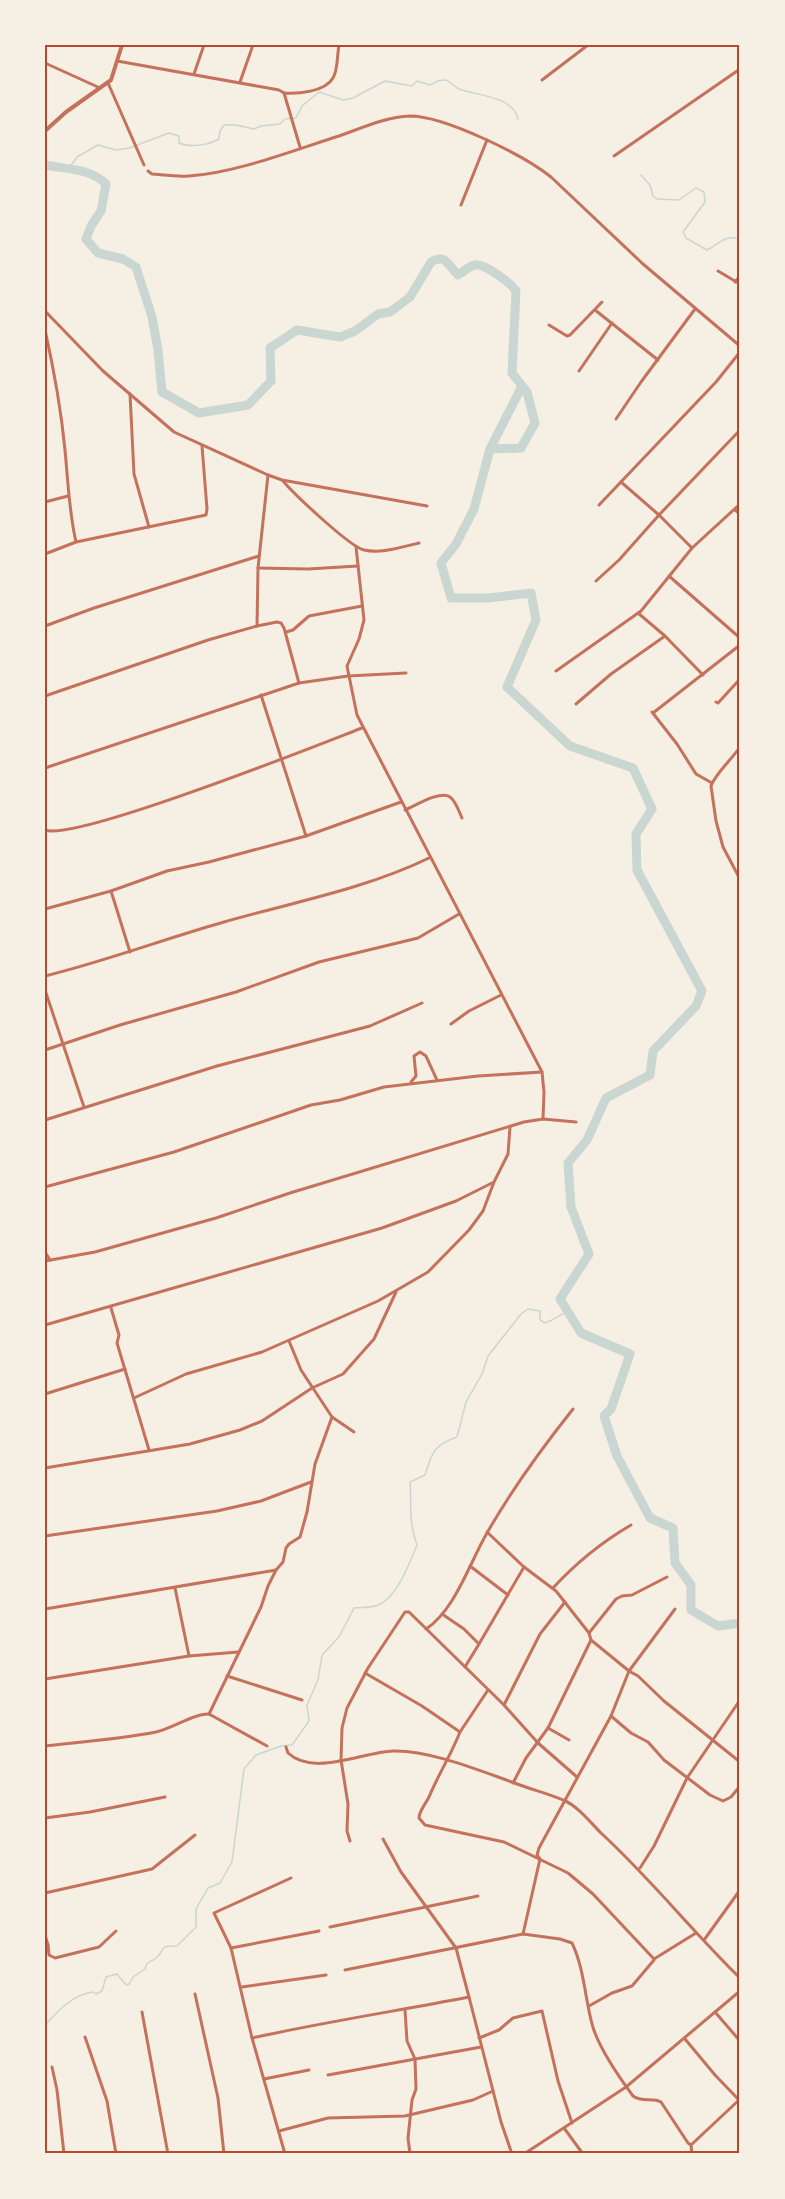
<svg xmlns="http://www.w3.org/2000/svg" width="785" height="2199" viewBox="0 0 785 2199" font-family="Lato,sans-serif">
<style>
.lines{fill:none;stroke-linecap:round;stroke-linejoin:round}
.stream{stroke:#c9d6d2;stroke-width:1.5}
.river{stroke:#c9d6d2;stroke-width:9}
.minor{stroke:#c5725c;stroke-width:3}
.tertiary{stroke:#c5725c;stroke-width:4}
.neatline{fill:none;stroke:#b5482f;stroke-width:2}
</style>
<rect width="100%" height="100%" fill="#f6efe4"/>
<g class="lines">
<g class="stream">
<path d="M69,168L77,157L98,145L116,150L129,148L169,133L179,136V143C190,148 209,145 219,139L220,131L224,125H236L254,129L261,126L280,124L285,119L296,118L302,106L319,92L343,100L353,98L385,81L412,86L417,81L430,85C434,83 438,80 443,80C450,79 453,86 459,89C478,96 513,96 518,119"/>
<path d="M641,175L650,185L653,196L657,199L679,200L696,188L704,192L705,202L683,232L686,238L707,250C719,244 726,234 740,239"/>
<path d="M45,2025C58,2011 73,1994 93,1992L96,1994L102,1991L106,1977L117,1974L126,1985L129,1984L133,1977L145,1969C147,1960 150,1963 156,1958C167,1949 156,1946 177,1946L196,1927V1909L208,1888L220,1883L232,1862L244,1769L256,1755L281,1746L292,1745L309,1721L307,1705L318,1680L322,1655L339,1637L354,1608C362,1607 372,1608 378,1605C397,1598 410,1562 417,1545C408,1520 412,1506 410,1482L425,1475C432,1452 434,1445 457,1437L466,1402L482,1374L488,1356L521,1314L528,1309L540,1311V1320L545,1323C556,1320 558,1314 568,1312"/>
</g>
<g class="river">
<path d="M45,165C64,169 91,168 106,184L101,211L91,226L86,239L98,253L123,259L136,267L152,317L158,350L162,392L199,413L248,405L271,381L270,348L297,330L340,337L355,331L378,314L390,312L410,297L431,262C446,253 448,266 458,275C463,272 469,266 475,265C484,263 511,283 516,291L512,373L527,392L535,423L521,448L490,449L474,509L456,544L441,563L451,598H488L531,593L536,620L507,687L570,746L633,768L652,809L636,834L637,870L702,991L696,1006L653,1051L650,1075L606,1098L587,1140L568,1163L571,1207L589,1254L560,1299L581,1333L630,1354L611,1409L604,1416L617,1456L650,1518L673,1528L675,1563L691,1585V1610L718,1626L740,1623"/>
<polyline points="490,449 522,386"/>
</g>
<g class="minor">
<polyline points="117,61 279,90 284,93 300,147"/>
<polyline points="45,63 100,88"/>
<polyline points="194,74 204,45"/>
<polyline points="542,80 588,45"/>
<polyline points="240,82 253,45"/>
<polyline points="108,83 144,165"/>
<path d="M284,93C297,94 325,92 333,78C338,70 337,55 339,45"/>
<polyline points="614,156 740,69"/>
<polyline points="739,165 740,166"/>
<path d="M148,171L152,174C164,175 177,177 189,176C236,173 294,150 339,136C362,128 385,117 410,116C444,116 524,155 551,177L643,264L740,346"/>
<polyline points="461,205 487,140"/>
<polyline points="718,271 740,284"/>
<polyline points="735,282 740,276"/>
<polyline points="595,310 658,360"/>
<polyline points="45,311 103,371 174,432 268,475 282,480 427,506"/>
<polyline points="549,325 567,336 570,335 602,302"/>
<path d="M45,330C54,370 61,409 65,450C68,481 69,512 76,542"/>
<polyline points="579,371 612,323"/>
<polyline points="130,394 134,474 149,527"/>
<polyline points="616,419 641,382 695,309"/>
<path d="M283,481C294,494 350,547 364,550C381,554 402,547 419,543"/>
<polyline points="621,482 659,515 692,548"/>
<polyline points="45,502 68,496"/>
<polyline points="599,505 716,382 740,352"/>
<polyline points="735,510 740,514"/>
<polyline points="356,547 364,620 359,639 347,666 357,715 542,1072 544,1092 543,1119"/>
<polyline points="45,554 76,542 206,515 207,509 202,446"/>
<polyline points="258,568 308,569 358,566"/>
<polyline points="669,576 740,638"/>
<polyline points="596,581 619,560 659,515 740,430"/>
<polyline points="638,613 665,636 703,675"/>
<polyline points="45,626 94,608 259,556"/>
<polyline points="257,626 258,568 268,475"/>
<polyline points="286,632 293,630 309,616 362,606"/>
<polyline points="556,671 641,611 692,548 740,504"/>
<polyline points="261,695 306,836"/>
<polyline points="45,696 208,640 257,626 277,622 281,623 284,628 299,683"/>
<polyline points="716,702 718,703 740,679"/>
<polyline points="576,704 611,674 665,636"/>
<polyline points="652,712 677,744 696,774 712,783"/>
<polyline points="653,713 740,645"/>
<path d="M740,747C732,759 715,774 711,786L716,821L723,847L740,879"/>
<polyline points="45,768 299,683 348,676 406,673"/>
<path d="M405,810C415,806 440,790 450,797C456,801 459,812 462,818"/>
<path d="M45,830C75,842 318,745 362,728"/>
<polyline points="111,891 130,952"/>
<polyline points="45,909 111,891 167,871 209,862 306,836 401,802"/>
<path d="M45,976C106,961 164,939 224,922C294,902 365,889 429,858"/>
<polyline points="45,990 84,1107"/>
<polyline points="451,1024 469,1011 501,995"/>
<polyline points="45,1050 120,1025 236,992 319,962 418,938 459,914"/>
<polyline points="411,1082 416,1076 414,1056 420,1052 426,1056 437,1080"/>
<polyline points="45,1120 217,1066 370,1026 422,1003"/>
<polyline points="45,1187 174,1152 311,1105 340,1100 384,1087 478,1076 542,1072"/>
<polyline points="45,1252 50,1260"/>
<polyline points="45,1261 95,1252 216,1218 290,1193 524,1122 543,1119 576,1122"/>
<polyline points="111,1308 119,1335 117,1343 149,1450"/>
<polyline points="45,1325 382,1228 456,1201 492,1183"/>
<polyline points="289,1341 301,1370 332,1417 354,1432"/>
<polyline points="45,1394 125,1369"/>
<polyline points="134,1398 186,1374 262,1352 378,1301 428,1272 469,1230 483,1211 494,1182 508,1154 510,1127"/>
<polyline points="45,1468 190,1444 240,1430 262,1421 312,1388 343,1374 374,1339 396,1292"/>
<polyline points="487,1532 524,1567 556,1591 589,1633 591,1640 548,1728"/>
<polyline points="45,1536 217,1511 261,1501 311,1482"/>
<polyline points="470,1566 508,1595"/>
<polyline points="175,1588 189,1656"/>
<path d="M553,1588C576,1563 602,1542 631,1525"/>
<polyline points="45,1609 276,1570"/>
<polyline points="675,1609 629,1671 611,1716 631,1733 648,1742 664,1760 710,1795 723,1801 731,1797 740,1786"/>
<polyline points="442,1614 464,1629 479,1644 465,1667"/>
<path d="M426,1629C455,1610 470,1562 487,1533C512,1489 542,1448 573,1409"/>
<polyline points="589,1633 616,1599 622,1596 632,1595 667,1577"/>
<polyline points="591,1640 629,1671 638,1676 664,1701 740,1762"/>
<polyline points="479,1644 524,1567"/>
<path d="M365,1673L422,1706L460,1732C451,1755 438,1775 429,1797C425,1805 419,1811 419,1818L425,1825L504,1842L568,1873L593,1894L654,1959L696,1933"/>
<polyline points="227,1676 302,1700"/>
<polyline points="45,1679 189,1656 238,1652"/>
<polyline points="504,1705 540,1634 565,1602"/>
<polyline points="209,1714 261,1607 268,1586 276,1570 283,1562 286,1548 289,1544 300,1537 307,1512 315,1464 332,1417"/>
<polyline points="460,1732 488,1690"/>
<path d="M45,1746C82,1742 120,1739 156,1732C173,1728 195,1713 209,1714L267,1746"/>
<path d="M286,1747L288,1753C314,1777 362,1752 393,1751C429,1750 478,1770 512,1782C529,1789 547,1793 563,1800C578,1806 590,1822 601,1833C650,1878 692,1931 740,1978"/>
<polyline points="513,1783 526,1758 548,1728 569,1740"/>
<polyline points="45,1818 90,1812 165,1797"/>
<polyline points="383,1839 401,1872 456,1948 469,1997"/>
<polyline points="350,1841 347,1831 348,1804 341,1760 342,1728 347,1708 368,1668 405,1612 409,1612 504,1705 538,1743 577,1777"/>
<polyline points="640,1868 654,1846 687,1778 740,1700"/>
<polyline points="45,1893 152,1869 195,1835"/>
<polyline points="330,1927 478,1896"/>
<polyline points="523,1934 540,1859 537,1855 539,1848 611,1716"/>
<polyline points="45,1935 48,1945 45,1946"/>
<polyline points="704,1940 740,1890"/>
<polyline points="48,1945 49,1955 55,1958 99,1947 116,1931"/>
<polyline points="231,1948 319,1931"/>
<path d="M345,1970L523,1934L560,1939L572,1943C584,1968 585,1998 592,2024C598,2047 619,2077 633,2096C642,2103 653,2097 661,2102L688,2143L691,2145L692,2154"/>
<polyline points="242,1987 326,1975"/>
<polyline points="195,1994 218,2098 224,2154"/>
<polyline points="589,2006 612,1993 632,1986 654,1960"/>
<polyline points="405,2010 407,2041 415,2059 416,2089 412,2100 408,2138 410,2154"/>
<polyline points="142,2012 168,2154"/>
<polyline points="715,2012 740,2041"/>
<polyline points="85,2037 107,2101 116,2154"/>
<path d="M252,2038C324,2022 397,2011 469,1997L501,2122L512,2154"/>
<polyline points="479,2038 499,2030 513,2018 542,2011 558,2081 572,2123"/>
<polyline points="685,2039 715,2075 739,2100"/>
<polyline points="52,2067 57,2090 64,2154"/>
<polyline points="328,2075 481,2047"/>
<polyline points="264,2079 309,2070"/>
<polyline points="564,2128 583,2154"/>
<polyline points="279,2131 328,2118 405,2116 473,2100 493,2091"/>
<polyline points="691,2145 739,2100"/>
<polyline points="285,2154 252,2038 231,1948 214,1913 291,1878"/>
<polyline points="524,2154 626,2087 740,1991"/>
</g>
<polyline class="tertiary" points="45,131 66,112 111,80 122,45"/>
</g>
<rect width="785" height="2199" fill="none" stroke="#f6efe4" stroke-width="93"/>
<rect x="46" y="46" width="692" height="2106" class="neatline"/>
</svg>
